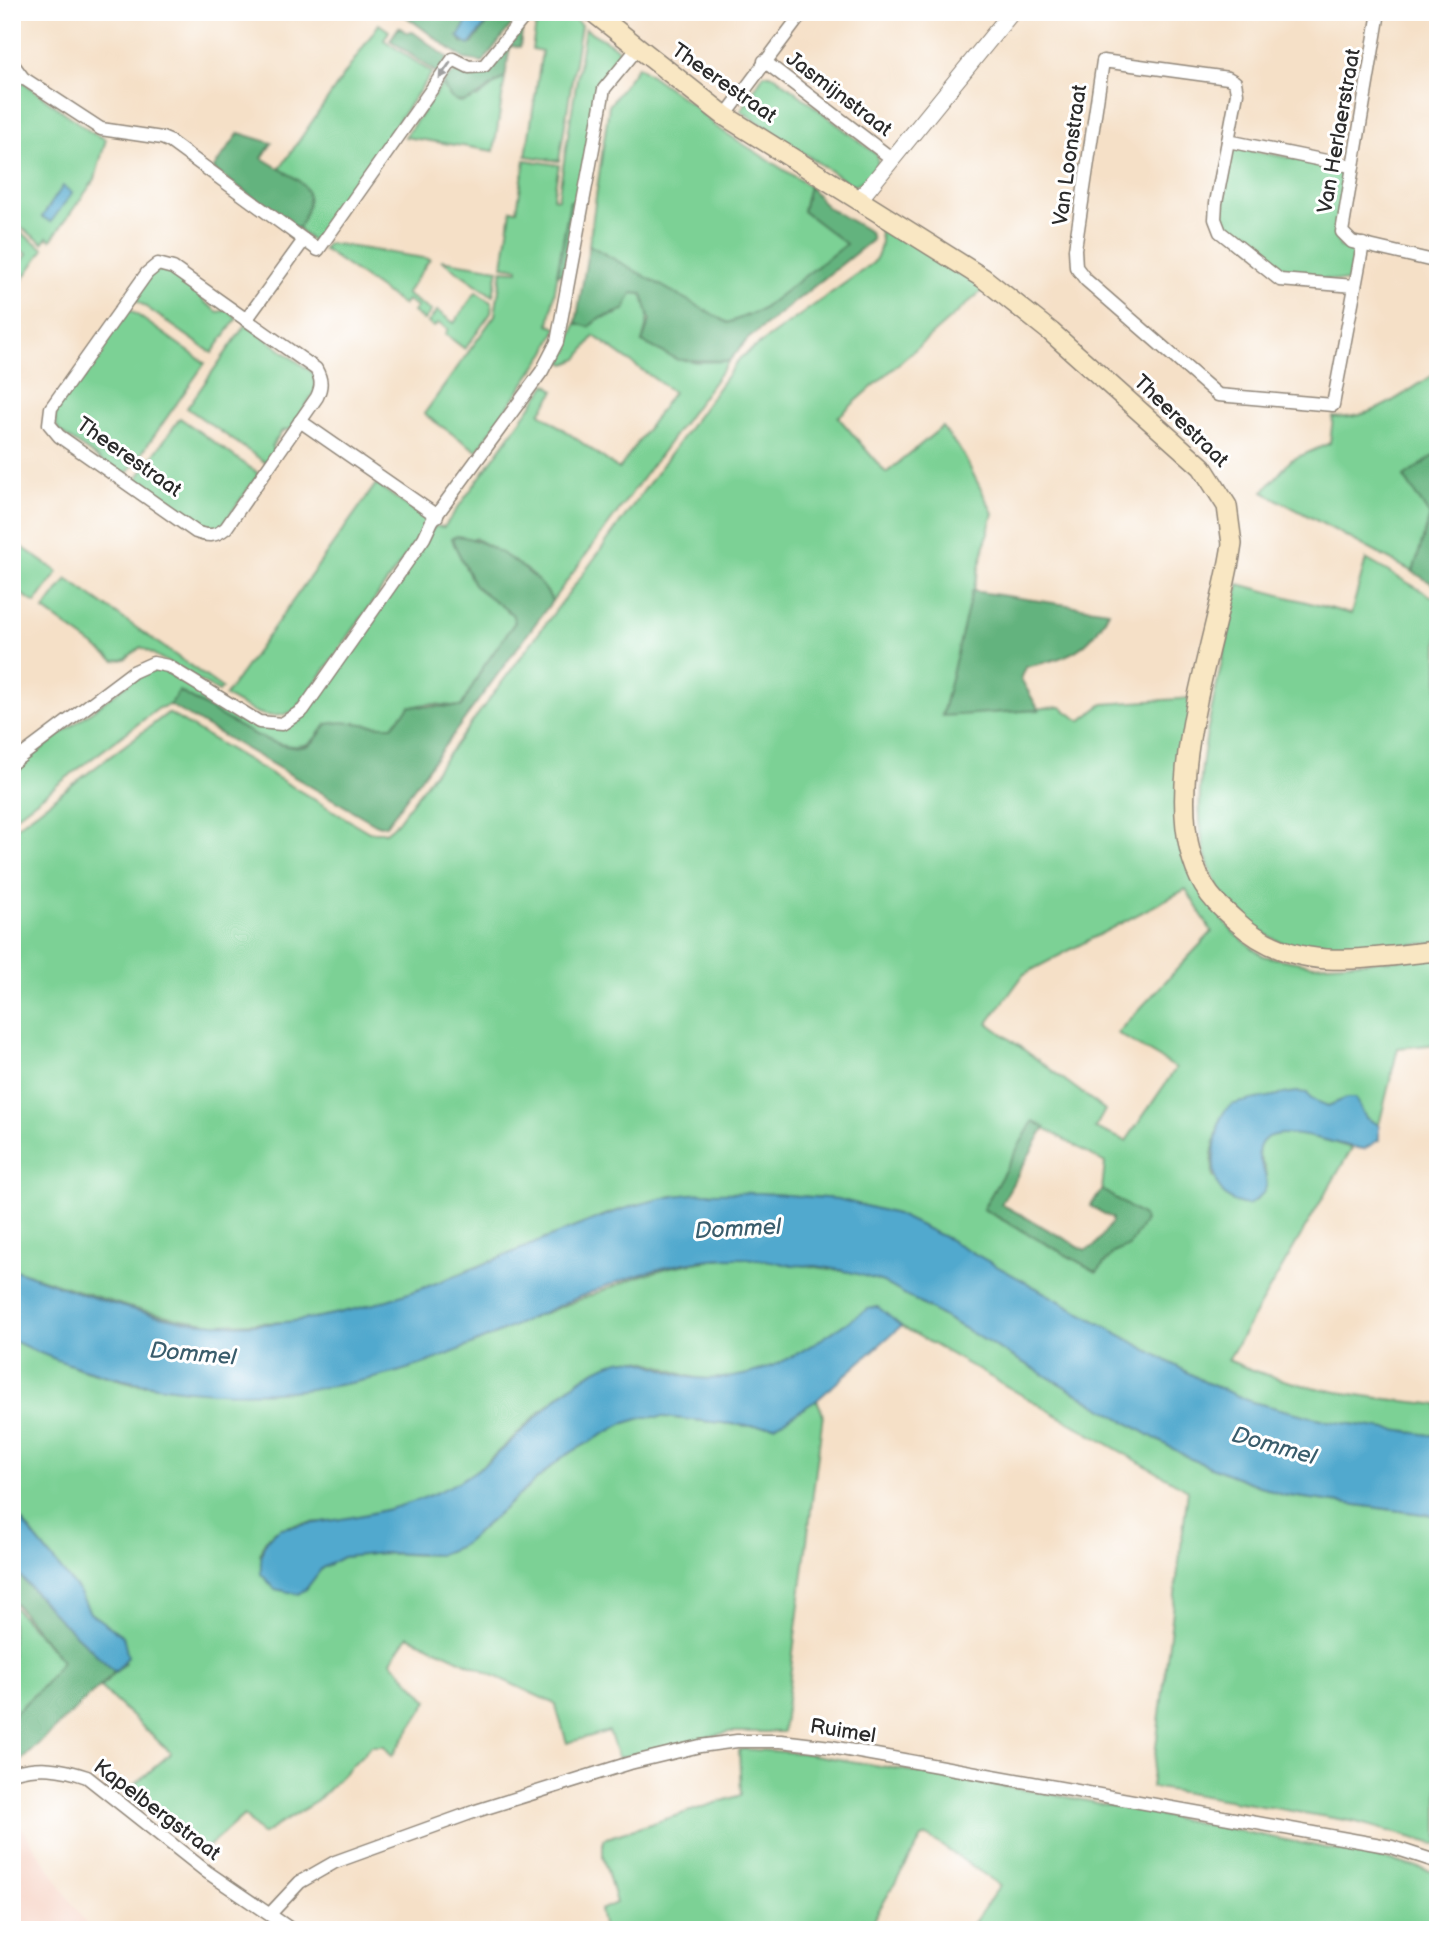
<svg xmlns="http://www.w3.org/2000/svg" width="1450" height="1942" viewBox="0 0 1450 1942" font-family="'Balsamiq Sans',sans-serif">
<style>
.built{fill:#f6d2c3}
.green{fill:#7bd195;stroke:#537e60;stroke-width:2;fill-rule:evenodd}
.forest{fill:#64b37e;stroke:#486f54;stroke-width:2}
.water{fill:#51a9ce;stroke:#3e6a7c;stroke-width:2}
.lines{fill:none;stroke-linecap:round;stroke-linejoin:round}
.minor-casing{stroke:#908679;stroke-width:15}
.tertiary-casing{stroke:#908679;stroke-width:18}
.secondary-casing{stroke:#908679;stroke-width:22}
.minor{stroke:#fff;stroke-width:12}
.tertiary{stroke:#fff;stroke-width:16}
.secondary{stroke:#f9e7c3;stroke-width:19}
.oneway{fill:#a0a0a0}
.labels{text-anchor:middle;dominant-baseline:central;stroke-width:6;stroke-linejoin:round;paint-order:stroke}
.street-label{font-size:21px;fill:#2b2b2b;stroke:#fff}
.water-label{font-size:23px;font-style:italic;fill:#3a5d6c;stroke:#fff}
</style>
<rect width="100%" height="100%" fill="#fff"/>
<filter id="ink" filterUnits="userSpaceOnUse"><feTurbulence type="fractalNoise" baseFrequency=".0143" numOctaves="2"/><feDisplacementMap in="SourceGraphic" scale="14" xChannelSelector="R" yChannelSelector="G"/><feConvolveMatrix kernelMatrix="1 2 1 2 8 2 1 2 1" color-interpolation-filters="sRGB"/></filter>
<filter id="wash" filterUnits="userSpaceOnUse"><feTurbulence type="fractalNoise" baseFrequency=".00686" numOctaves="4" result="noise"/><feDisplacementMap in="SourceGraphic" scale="28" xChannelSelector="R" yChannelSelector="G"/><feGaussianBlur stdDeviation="1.57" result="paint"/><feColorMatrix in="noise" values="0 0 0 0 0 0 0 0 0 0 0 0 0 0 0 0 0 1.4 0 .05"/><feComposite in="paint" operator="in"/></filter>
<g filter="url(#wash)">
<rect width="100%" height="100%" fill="#f5e0c7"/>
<polygon class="built" points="12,1813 90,1930 12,1930"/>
<g class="green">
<polygon points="538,12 566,12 581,25 559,161 526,156 542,51 532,49"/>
<polygon points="379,24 389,31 384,40 432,73 313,242 298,229 279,170"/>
<path d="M585,28C597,38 619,44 622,57L600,84L580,202L570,201L549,325L557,328L546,352L477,451L424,414L495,315L502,270L518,271V268L503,266L511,210H517L525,160L559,165L553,198L558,199Z"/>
<polygon points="638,66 694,106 715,126 809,186 803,211 847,243 845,247 761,310 728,323 589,245 609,106"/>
<polygon points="12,74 92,133 106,139 95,179 51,240 47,237 43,243 12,221"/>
<polygon points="764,74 775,76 877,155 878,165 866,179 853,186 741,111"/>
<polygon points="505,77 494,151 405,137 443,83 445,90 477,98"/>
<polygon points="1231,147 1347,168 1335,233 1340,247 1354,251 1349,282 1282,274 1221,220"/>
<path d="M876,221L984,289L838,417L886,473L942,427L963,454L993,513L942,715L1061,707L1080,721L1103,704L1193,698L1179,796L1214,909L1234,933L1263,956L1312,965L1438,957V1044L1398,1048L1379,1125L1366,1118L1357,1102L1342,1100L1328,1106L1290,1093L1232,1105L1220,1119L1212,1154L1213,1177L1255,1201L1267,1185L1265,1169L1258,1153C1261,1116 1330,1142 1352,1148L1228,1360C1297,1391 1363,1396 1438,1405V1436L1328,1421L1252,1402L1205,1382L948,1239L896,1214L838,1199L760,1193L672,1196L610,1213L407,1295L354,1311L291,1322L214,1324L177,1318L128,1307L12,1269V830L168,713L369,832H386L395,825L586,570L740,358L873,263C883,249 883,236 876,221ZM1186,889L1212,932L1117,1033L1176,1068L1126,1141L1095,1128L1105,1110L988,1023L1024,974ZM1034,1122L1105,1163L1102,1190L1143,1216L1129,1246L1113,1253L1097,1272L983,1209Z"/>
<polygon points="12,226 44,249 12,295 12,275 27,254 20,250 12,260"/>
<polygon points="328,243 430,259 406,294 431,311 424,320 413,312 417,307 407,300 403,305 323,249"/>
<polygon points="441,260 498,269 493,296"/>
<polygon points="162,269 202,292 203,301 218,312 227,310 237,318 212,353 133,298 151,274"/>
<polygon points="476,292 492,303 491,313 465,349 445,334 448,329 438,323 434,327 428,323 437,311 454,323"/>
<path d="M632,293L642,294C652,312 647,324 642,342L695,362L729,361L552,601C541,574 499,553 475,538L454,544L475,586L512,614L515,622L482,669L461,707C424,703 418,698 392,726L368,727L355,722L319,732C300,775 206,706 179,691L170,705L159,708L12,819V771L145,671L163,670L262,728L281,729L299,721L435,526L444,527L547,384L555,391L540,413L619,469L673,392L594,336L578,359L566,364L562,362L576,323L589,327L598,319L617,314Z"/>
<path d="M126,307L205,363L125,477L60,432C48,415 60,402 70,387C91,381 85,366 94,353C104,337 115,322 126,307Z"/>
<polygon points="246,324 313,373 317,388 291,429 282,431 272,446 274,453 266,463 187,408"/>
<path d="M1438,372V453L1404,477L1430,516L1413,572L1263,492L1291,460L1330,443L1333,417C1371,422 1407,391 1438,372Z"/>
<polygon points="180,418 259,474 221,527 203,531 168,508 167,500 150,488 142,489 134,483"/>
<path d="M376,484L427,520L423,531L297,709C269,725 250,710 225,696Z"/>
<polygon points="12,540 58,572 35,603 12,588"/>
<path d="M1366,559L1438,600V943L1301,950C1175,908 1193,793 1216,689C1224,654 1231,619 1239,584L1351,614Z"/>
<polygon points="67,579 222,688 219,692 141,647 125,659 115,661 44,610"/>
<path d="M736,1256L858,1273L883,1282L1191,1459L1282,1495L1438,1516V1845L1356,1822L1151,1787L1188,1490L901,1326L877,1307C818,1336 780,1379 709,1379C676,1379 649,1352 617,1362C544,1385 502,1470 429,1498C397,1511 364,1516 330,1521C314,1523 292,1523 278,1530C268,1535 262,1545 260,1555L306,1589L322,1568L343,1557L383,1553L420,1555L476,1534L561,1458L622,1424L645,1417H664L750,1426H775L817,1400L823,1414L783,1732H729L618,1758L609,1731L567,1743L555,1704L408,1636L391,1661L428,1701L392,1756L384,1746H371L317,1801L262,1835L244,1815L200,1854L125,1793L171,1753L100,1687L125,1663L123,1636L90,1613L80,1593L12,1509V1340L81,1369L135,1384L225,1391L288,1389L389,1374L640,1276L671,1267Z"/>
<polygon points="12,1605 62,1661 44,1685 12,1716"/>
<polygon points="744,1749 802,1753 1062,1796 1397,1862 1438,1873 1438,1930 969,1930 1000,1885 927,1836 922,1838 867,1930 604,1930 600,1910 616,1903 603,1856 603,1839 741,1795 739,1750"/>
</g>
<g class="forest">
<polygon points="400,12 473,12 458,37 463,43 472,44 495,12 521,12 483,62 464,59"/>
<polygon points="399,27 407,33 413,32 448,58 437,73 390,40"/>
<path d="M519,30L522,31L520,47L510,46L505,77C487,85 457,125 443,83C461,60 471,78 490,68Z"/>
<path d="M239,133L272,143L262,158C296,181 325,183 298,229L213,169Z"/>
<polygon points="809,186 827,207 870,232 872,240 748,339 729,361 678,360 642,342 650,320 642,294 632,293 624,310 598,319 589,327 576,323 589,245 728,323 761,310 846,244 803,211"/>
<polygon points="570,201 580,202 567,275 557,274"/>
<polygon points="1438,453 1438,587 1413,572 1430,516 1404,477"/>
<path d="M457,536C486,539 540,573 552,601L386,825L379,826L170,705L179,691C207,706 279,759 309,745C317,741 321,730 327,724C349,719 369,727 392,726L410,706L461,707L482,669L515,622L512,614L475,586L454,544L452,538Z"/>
<path d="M972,591L1109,611C1090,651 1067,658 1026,667L1021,679L1039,710L942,716Z"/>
<polygon points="1033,1121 1045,1127 1001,1204 1085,1250 1094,1247 1112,1222 1112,1218 1090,1206 1102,1190 1143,1216 1145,1221 1129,1246 1113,1253 1097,1272 983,1209"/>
<polygon points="12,1567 55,1615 115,1672 12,1769 12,1716 44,1685 62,1661 12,1600"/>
</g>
<g class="water">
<polygon points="473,12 495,12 469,45 458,37"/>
<polygon points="63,186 72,193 51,222 42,217"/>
<path d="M1298,1092L1307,1093L1311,1099L1328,1106L1347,1098H1355L1366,1118L1379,1125V1140L1364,1149C1341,1147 1261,1114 1258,1153C1264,1177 1278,1188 1248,1205C1210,1201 1211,1164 1217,1134C1219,1124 1220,1113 1230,1106C1236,1102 1288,1093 1298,1092Z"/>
<path d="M760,1193L838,1199L896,1214L948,1239L1205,1382L1252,1402L1328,1421L1438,1436V1516L1282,1495L1191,1459L883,1282C861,1274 839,1269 816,1266C806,1265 793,1266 784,1264C666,1233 532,1327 420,1365C289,1408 134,1402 12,1340V1269C77,1292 146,1320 216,1324C334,1331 439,1283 545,1239C586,1223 627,1205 670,1197C699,1191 731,1193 760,1193Z"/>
<path d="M878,1307L901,1326L817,1400L775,1426H750L664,1417H645L622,1424L561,1458L463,1545L438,1555L383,1553L343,1557L322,1568L306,1589L298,1594L275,1589L261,1574C260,1552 262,1540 281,1528C358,1517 432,1509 494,1457C527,1430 556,1392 594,1371C636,1348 646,1366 684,1376C700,1380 717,1379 732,1377C785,1370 823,1336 868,1309Z"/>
<polygon points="12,1509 80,1593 90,1613 123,1636 128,1657 115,1672 55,1615 12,1567"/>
</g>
</g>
<g filter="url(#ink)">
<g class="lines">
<g class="minor-casing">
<g id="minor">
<polyline points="1379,12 1342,232 1352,242 1438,262"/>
<polyline points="764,61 891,158"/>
<polyline points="12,63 23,78 101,129 162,138 169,141 318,250 453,59 469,67 484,66 528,12"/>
<polyline points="725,116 803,12"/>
<polyline points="1228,141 1216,203 1215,219 1220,232 1280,280 1354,286"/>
<polyline points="1351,166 1228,141 1237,93 1235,82 1228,78 1103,61 1075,249 1076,267 1086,280 1218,395 1333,405 1363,244"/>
<path d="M158,264L173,268L316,369C322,380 322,386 317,397L226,528C216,536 209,537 196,532L59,436L49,424L51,408L147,273Z"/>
<polyline points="246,320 304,240"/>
<polyline points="300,421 437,516"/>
<polyline points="12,763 133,672 153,663 168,666 259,722 282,724 303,710 424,538 432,521 542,371 557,342 604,89 637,49"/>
<path d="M12,1773C39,1765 61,1768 87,1777L207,1872L292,1930"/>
<polyline points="270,1914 300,1882 335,1862 476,1811 630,1763 700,1746 737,1741 781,1741 831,1747 1392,1847 1438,1862"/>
</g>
</g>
<g class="tertiary-casing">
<polyline id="tertiary" points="859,200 1012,12"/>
</g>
<g class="secondary-casing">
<path id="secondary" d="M593,12L725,116L983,278L1051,332L1202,467L1227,506L1232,544C1219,639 1152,798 1204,886C1212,900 1224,910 1236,921C1261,944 1292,957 1327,959C1363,961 1402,954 1438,951"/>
</g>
<use href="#minor" class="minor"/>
<use href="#tertiary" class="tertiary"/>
<use href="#secondary" class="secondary"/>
</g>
<defs><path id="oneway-solid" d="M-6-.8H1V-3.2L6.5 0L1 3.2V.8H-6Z" transform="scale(1.75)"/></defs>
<use class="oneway" href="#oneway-solid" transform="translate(445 70) rotate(125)"/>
</g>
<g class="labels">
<g class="street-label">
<text transform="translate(724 83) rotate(35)">Theerestraat</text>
<text transform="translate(839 94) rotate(37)">Jasmijnstraat</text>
<text transform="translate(1339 131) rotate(-80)">Van Herlaerstraat</text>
<text transform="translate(1070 155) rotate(-82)">Van Loonstraat</text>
<text transform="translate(1181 421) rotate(44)">Theerestraat</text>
<text transform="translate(129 457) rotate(35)">Theerestraat</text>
<text transform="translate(843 1731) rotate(9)">Ruimel</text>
<text transform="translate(157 1810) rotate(37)">Kapelbergstraat</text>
</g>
<g class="water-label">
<text transform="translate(738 1229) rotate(-3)">Dommel</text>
<text transform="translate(193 1354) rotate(5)">Dommel</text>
<text transform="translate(1274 1446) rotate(16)">Dommel</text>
</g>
</g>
<rect width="1450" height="1942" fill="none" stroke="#fff" stroke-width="42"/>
</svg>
